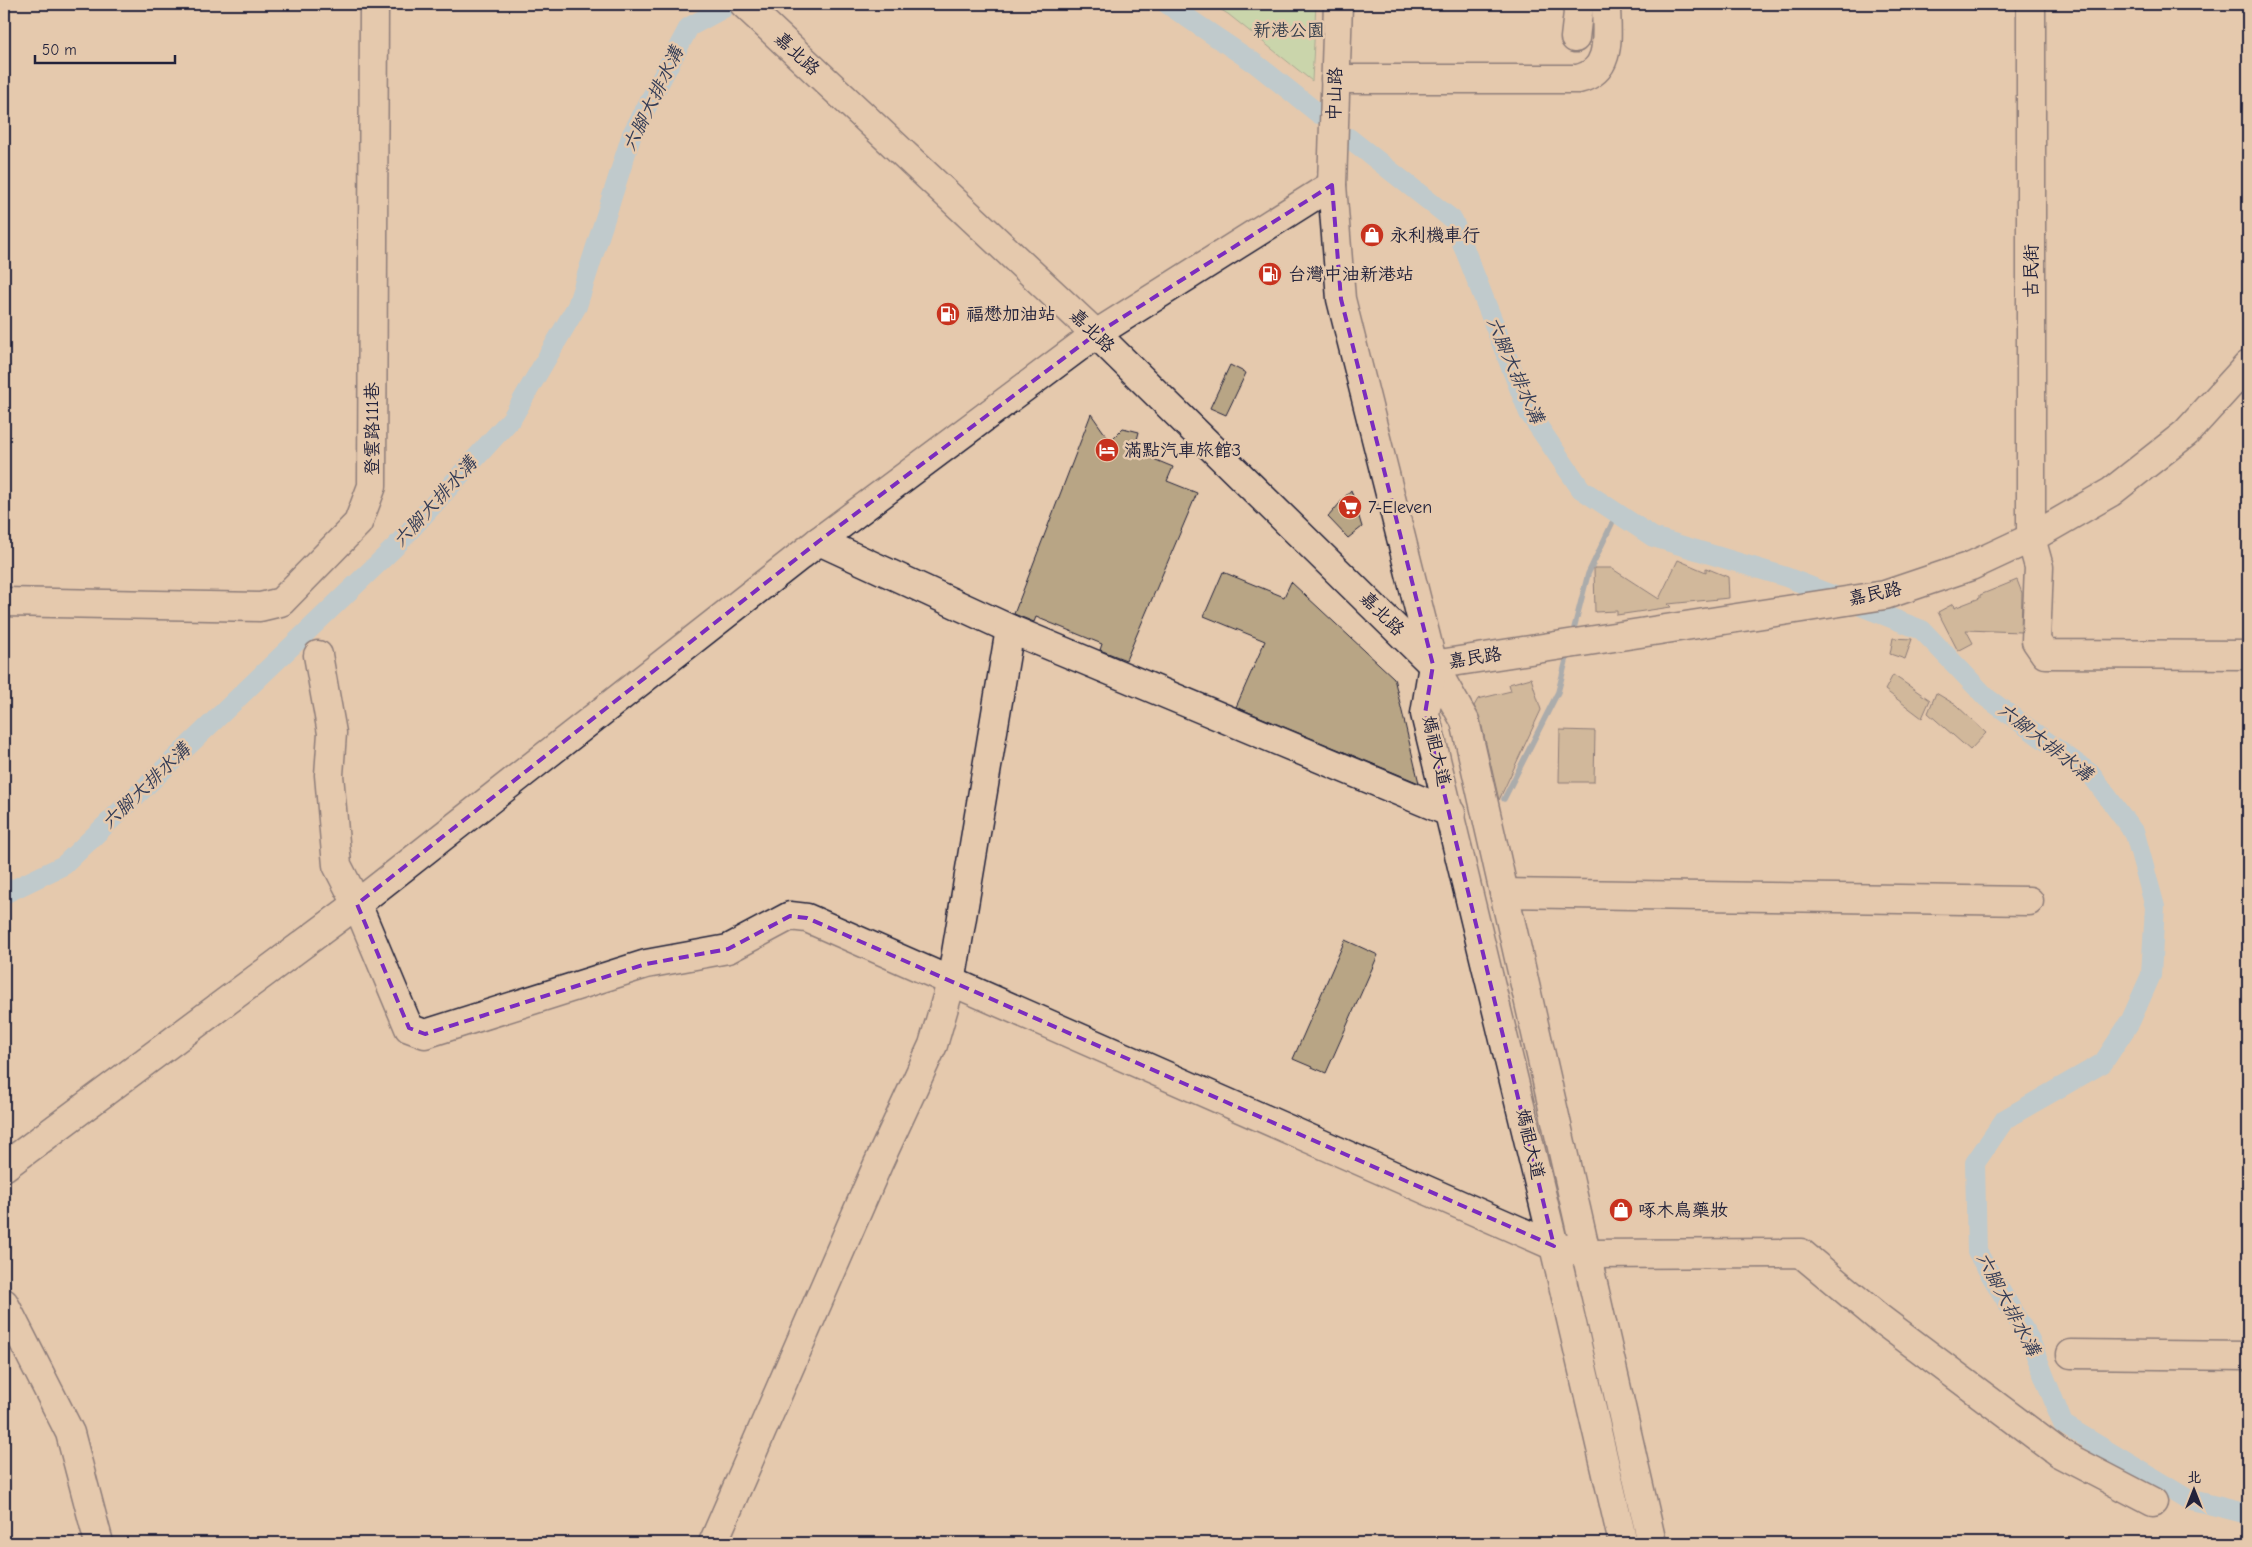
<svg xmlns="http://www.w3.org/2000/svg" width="2252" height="1547" viewBox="0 0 2252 1547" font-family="'Comic Neue','LXGW WenKai TC',sans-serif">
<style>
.green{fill:#a9e4a9;stroke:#668372}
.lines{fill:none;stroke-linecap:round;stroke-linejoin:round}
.stream{stroke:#6589a9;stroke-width:5.5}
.canal{stroke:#92cdf2;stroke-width:20}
.building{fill:#b8a585;stroke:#22223b}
.minor-casing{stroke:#22223b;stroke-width:31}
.major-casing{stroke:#22223b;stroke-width:31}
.minor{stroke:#e5c9ad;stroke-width:28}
.major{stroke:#e5c9ad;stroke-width:28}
.marked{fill:none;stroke:#7b2cbf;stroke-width:4;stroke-dasharray:10 6;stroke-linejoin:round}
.labels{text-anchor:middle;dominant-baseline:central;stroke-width:5;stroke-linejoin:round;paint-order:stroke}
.park-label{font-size:18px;fill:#363f4c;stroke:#e5c9ad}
.street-label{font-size:18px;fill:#22223b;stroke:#e5c9ad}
.poi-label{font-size:18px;fill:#22223b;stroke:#e5c9ad;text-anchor:start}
.water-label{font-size:19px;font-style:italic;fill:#333c56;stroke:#e5c9ad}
</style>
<rect width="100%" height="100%" fill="#e5c9ad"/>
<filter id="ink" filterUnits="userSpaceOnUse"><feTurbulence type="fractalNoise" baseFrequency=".02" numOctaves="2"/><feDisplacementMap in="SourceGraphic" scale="10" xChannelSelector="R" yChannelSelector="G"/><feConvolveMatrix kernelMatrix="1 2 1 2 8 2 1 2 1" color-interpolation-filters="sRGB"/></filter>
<g filter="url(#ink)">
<polygon class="green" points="1211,4 1316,4 1312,81 1228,14"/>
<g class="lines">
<g class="stream">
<polyline points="1572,636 1588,574 1617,513"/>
<polyline points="1504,799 1558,692 1568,653"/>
</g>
<g class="canal">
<polyline points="1167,4 1256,64 1319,114"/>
<polyline points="1349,138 1453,220 1529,413 1581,489 1653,537 1786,577 1922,630 1987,698 2090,773 2135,834 2155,907 2151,975 2130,1022 2103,1063 2005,1119 1975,1163 1977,1252 2030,1340 2063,1424 2188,1499 2248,1514"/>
<polyline points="4,894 64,865 395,547 512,418 577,306 632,134 689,27 724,8"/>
</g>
</g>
<g class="building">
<polygon points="1230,365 1246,373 1226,415 1210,408"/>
<polygon points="1091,414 1110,441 1123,428 1139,432 1134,451 1173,467 1167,481 1197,493 1126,660 1100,650 1102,644 1036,617 1034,622 1014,614"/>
<polygon points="1351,490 1362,527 1348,538 1328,517"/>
<polygon points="1678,560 1706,572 1706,568 1728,577 1729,598 1668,604 1671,607 1617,615 1617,611 1595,612 1594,568 1611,568 1659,599"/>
<polygon points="1223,572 1284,597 1291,582 1394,678 1419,783 1236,707 1265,641 1204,616"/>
<polygon points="2017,580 2022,593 2021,632 1966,630 1973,643 1958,651 1938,612 1953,604 1954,608 1980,598 1980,595"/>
<polygon points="1893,638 1912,639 1905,659 1890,654"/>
<polygon points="1893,675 1930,700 1922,718 1885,690"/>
<polygon points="1531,678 1541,710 1499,800 1480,718 1474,706 1478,699 1511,691 1509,684"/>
<polygon points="1936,693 1956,705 1986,733 1970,750 1928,713"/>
<polygon points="1560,730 1595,731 1594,782 1559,782"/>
<polygon points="1345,940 1378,955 1326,1073 1293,1059"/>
</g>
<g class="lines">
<g class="minor-casing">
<g id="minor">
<polyline points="2031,4 2031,538 2039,567 2036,641 2045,654 2248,655"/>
<polyline points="1575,38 1579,4"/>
<path d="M1335,79H1578C1614,71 1606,33 1606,4"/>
<polyline points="1332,185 1341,299 1433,665 1885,595 1971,566 2031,538 2111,492 2186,433 2248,365"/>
<polyline points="819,541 1010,629 1451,813"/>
<polyline points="4,602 260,607 281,602 358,523 372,486 374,4"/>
<polyline points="318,655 332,733 329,775 337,865 357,904 409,1028 425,1034 646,964 728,949 790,916 807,918 1554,1246 1586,1254 1801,1253 1879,1318 2059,1453 2153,1502"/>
<polyline points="1504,893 2029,901"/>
<polyline points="4,1303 70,1433 99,1543"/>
<polyline points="2071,1354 2248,1356"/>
<polyline points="713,1543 878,1164 933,1045 951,983 1010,629"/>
</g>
</g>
<g class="major-casing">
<g id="major">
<polyline points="744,4 1096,334 1433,665 1465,721 1652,1543"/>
<polyline points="1433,665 1425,714 1554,1246 1623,1543"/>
<polyline points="4,1167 357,904 819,541 1096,334 1332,185 1338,4"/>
</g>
</g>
<use href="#minor" class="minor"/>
<use href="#major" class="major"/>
</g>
</g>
<path d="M0 0H2252V1547H0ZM1332,185L1341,299L1433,665L1425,714L1554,1246L807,918L790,916L728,949L646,964L425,1034L409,1028L357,904L819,541L1096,334Z" fill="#e5c9ad" fill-opacity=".55" fill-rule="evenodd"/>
<path class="marked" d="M1332,185L1341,299L1433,665L1425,714L1554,1246L807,918L790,916L728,949L646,964L425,1034L409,1028L357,904L819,541L1096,334Z"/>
<defs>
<g id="shop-disc" transform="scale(1.25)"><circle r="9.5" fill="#c8321e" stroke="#e5c9ad"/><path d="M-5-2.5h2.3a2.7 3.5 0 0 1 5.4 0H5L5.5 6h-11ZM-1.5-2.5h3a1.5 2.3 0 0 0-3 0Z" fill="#fff"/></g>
<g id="fuel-disc" transform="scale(1.25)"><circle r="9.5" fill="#c8321e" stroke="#e5c9ad"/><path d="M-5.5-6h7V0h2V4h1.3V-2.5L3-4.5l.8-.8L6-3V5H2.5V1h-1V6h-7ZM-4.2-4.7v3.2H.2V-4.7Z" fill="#fff"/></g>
<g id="hotel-disc" transform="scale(1.25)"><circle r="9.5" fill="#c8321e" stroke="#e5c9ad"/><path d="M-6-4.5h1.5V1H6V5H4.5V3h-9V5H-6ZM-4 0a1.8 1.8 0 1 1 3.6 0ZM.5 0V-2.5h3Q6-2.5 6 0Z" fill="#fff"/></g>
<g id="supermarket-disc" transform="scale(1.25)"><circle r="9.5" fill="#c8321e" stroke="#e5c9ad"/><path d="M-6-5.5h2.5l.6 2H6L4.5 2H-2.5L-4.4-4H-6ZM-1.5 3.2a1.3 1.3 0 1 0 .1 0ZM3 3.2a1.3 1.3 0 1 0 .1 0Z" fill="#fff"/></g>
</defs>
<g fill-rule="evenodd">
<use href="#shop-disc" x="1372" y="235"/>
<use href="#fuel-disc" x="1270" y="274"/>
<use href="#fuel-disc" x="948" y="314"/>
<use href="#hotel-disc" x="1107" y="450"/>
<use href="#supermarket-disc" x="1350" y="507"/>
<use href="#shop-disc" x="1621" y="1210"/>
</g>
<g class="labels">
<g class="park-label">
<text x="1289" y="30">新港公園</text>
</g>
<g class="street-label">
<text transform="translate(797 54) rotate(43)">嘉北路</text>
<text transform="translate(1335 94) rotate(-88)">中山路</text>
<text transform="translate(2031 271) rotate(-90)">古民街</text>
<text transform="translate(1092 331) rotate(44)">嘉北路</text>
<text transform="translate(372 429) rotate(-90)">登雲路111巷</text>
<text transform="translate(1875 594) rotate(-12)">嘉民路</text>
<text transform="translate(1382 614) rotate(45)">嘉北路</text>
<text transform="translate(1475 658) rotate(-9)">嘉民路</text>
<text transform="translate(1436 751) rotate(77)">媽祖大道</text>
<text transform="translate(1530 1144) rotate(77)">媽祖大道</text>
</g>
<g class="poi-label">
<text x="1390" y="235">永利機車行</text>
<text x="1288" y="274">台灣中油新港站</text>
<text x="966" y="314">福懋加油站</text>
<text x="1124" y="450">滿點汽車旅館3</text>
<text x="1368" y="507">7-Eleven</text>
<text x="1638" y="1210">啄木鳥藥妝</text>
</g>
<g class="water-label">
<text transform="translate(653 99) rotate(-64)">六腳大排水溝</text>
<text transform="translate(1515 370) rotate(66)">六腳大排水溝</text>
<text transform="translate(435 502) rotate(-48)">六腳大排水溝</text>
<text transform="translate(2045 742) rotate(38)">六腳大排水溝</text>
<text transform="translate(146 786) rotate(-44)">六腳大排水溝</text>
<text transform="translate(2008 1304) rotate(62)">六腳大排水溝</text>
</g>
</g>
<rect width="2252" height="1547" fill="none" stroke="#e5c9ad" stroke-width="20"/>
<rect x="10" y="10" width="2232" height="1527" fill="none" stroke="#22223b" stroke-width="2" filter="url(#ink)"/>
<g transform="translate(2194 1490)" stroke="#e5c9ad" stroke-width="4" paint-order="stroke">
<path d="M0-4L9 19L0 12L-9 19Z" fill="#22223b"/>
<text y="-8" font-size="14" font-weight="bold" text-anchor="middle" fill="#22223b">北</text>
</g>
<path d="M35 55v8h140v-8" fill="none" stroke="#22223b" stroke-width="2.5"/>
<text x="42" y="55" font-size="15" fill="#22223b" stroke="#e5c9ad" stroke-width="4" paint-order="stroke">50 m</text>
</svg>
